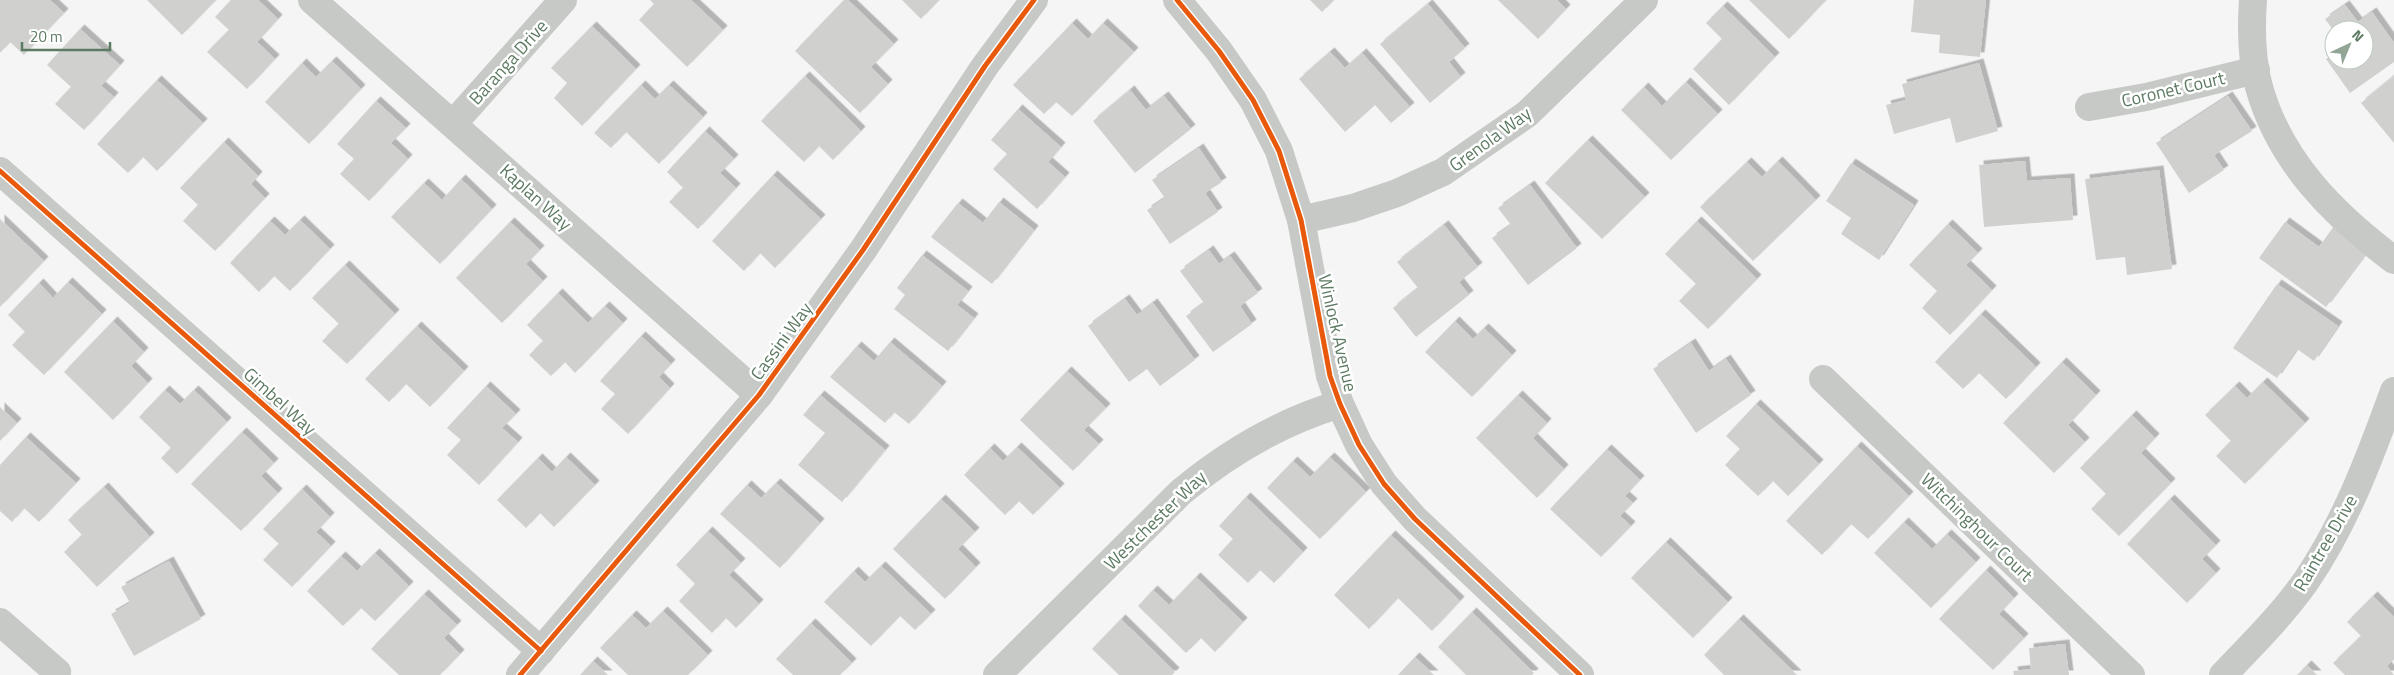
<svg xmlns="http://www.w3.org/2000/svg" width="2394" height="675" viewBox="0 0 2394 675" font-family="'Titillium Web',sans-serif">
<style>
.building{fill:#d0d1cf;filter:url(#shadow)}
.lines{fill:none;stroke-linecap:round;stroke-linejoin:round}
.minor{stroke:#c6c9c6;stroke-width:28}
.cycleway-casing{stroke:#fff;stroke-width:8}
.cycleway{stroke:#e8590c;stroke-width:5}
.labels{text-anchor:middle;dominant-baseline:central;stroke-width:5;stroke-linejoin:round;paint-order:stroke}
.street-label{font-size:18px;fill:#5d7a62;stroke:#fff}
</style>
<defs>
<filter id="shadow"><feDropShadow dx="4.5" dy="-4.5" stdDeviation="0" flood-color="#0004"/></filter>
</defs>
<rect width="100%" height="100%" fill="#f6f5f5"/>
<g class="building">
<polygon points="0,0 50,0 64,13 24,55 10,42 0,53"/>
<polygon points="147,0 216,0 182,35"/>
<polygon points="231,0 258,0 278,19 257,42 275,59 247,89 207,52 229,30 215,17"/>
<polygon points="650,0 691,0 723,30 687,67 639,20 654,4"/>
<polygon points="844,0 848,0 894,44 871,67 888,84 860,113 795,51"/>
<polygon points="902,0 939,0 921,19"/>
<polygon points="1310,0 1334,0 1322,12"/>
<polygon points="1498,0 1557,0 1566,9 1538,39"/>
<polygon points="1749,0 1826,0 1789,39"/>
<polygon points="1914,0 1986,0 1980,57 1939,53 1940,35 1911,32"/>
<polygon points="1428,4 1465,48 1449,62 1461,77 1430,103 1380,44"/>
<polygon points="2345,5 2358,22 2372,12 2394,43 2394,62 2350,93 2326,59 2334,54 2334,60 2364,60 2364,30 2333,30 2325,19"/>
<polygon points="1723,6 1775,57 1729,105 1693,69 1722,39 1706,23"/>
<polygon points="1072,23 1088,39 1103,23 1134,52 1072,116 1056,102 1044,114 1013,85"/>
<polygon points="592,26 636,69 582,126 554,98 567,83 551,68"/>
<polygon points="80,29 120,65 101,86 114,97 84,130 55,104 71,87 47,65"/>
<polygon points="1330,52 1345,68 1362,53 1410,107 1391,123 1375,105 1345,132 1299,79"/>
<polygon points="332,61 361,89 309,144 265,102 302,63 316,77"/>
<polygon points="1979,63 1998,131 1956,143 1950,118 1894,134 1886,105 1906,100 1902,84"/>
<polygon points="805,76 861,131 833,160 819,146 804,162 761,121"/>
<polygon points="2394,76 2394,143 2361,103"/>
<polygon points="157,80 203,123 157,171 143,157 128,173 97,144"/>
<polygon points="1686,82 1718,114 1671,160 1621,110 1644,87 1662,106"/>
<polygon points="641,85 655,99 669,85 703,117 659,164 626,132 611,148 594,133"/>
<polygon points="1130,90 1146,110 1164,96 1191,129 1135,173 1093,121"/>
<polygon points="2228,96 2252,131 2214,155 2224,170 2189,193 2156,143"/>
<polygon points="376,101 406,128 391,143 408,159 369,201 340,174 354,159 337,144"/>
<polygon points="1018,109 1061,147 1048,162 1065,177 1037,209 993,169 1007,154 991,140"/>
<polygon points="705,131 734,159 720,173 736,188 698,229 669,202 683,188 667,172"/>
<polygon points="1588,140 1645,197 1602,239 1545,183"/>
<polygon points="224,142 258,176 251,184 265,198 215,251 183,221 198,205 180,188"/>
<polygon points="1199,148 1222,182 1205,193 1218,212 1170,244 1147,210 1165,198 1152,180"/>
<polygon points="1778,161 1816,200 1753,261 1700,207 1747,162 1762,177"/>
<polygon points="2025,161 2027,181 2070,178 2073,220 1984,227 1979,165"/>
<polygon points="1851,163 1914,205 1879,260 1841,234 1851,218 1826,201"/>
<polygon points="2159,170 2172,269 2127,275 2125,257 2096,260 2085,179"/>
<polygon points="773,175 821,219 775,268 760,253 744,271 712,241"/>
<polygon points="461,179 492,209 440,264 391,217 424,183 442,200"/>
<polygon points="1530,185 1577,248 1528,285 1492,238 1511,225 1498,208"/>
<polygon points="999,202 1034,230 992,284 931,237 958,203 983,223"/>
<polygon points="0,219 44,261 0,307"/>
<polygon points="300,220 330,249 290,291 274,276 259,292 230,263 270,221 285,235"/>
<polygon points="1697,221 1757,279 1708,329 1679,301 1696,284 1665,254"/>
<polygon points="510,222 540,250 526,264 543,281 502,323 456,278"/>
<polygon points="2285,222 2319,247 2334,226 2368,251 2326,307 2259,258"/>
<polygon points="1948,224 1978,253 1966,265 1992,290 1950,335 1922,308 1937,291 1909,265"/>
<polygon points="1444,225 1478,267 1459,282 1469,295 1416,337 1393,308 1418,288 1397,262"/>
<polygon points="1209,250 1219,264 1230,256 1258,293 1240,306 1252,324 1213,352 1186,316 1204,303 1180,271"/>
<polygon points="922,255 968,291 957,305 974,318 948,351 894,309 905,295 897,288"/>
<polygon points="345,265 395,314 347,364 322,341 339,324 312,298"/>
<polygon points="68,282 102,314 44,375 12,345 25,332 8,315 39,283 53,298"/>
<polygon points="2277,284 2338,326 2314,361 2297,349 2277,378 2233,348"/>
<polygon points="558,293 588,323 605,306 623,323 575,373 565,362 551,376 529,355 543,341 527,325"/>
<polygon points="1125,299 1137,315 1153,303 1195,360 1160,386 1147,369 1129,382 1088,326"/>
<polygon points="1981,314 2036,367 2006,399 1979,373 1963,389 1935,362"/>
<polygon points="113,321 144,352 131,366 148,383 113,420 64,372"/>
<polygon points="1455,321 1473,339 1484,328 1512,355 1472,397 1425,352"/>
<polygon points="417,326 464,371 430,407 406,384 389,402 365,379"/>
<polygon points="641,336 671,364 659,377 670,388 628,434 601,409 615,394 600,381"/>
<polygon points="890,342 942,386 909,424 894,412 885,423 830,377 857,346 874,361"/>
<polygon points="1691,343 1709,371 1726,359 1751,395 1696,433 1653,369"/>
<polygon points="2062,362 2096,395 2068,425 2085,442 2054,473 2003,423"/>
<polygon points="1067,371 1106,408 1084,430 1099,444 1073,471 1020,420"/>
<polygon points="2263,382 2305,423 2245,484 2216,456 2231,441 2205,415 2235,386 2247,398"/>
<polygon points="486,386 516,414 502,428 518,442 479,485 447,455 461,440 447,428"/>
<polygon points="165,390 180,404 194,390 227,422 177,474 161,458 171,448 139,417"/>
<polygon points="820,395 885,450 842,502 798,465 825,433 803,415"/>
<polygon points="1518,395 1547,423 1533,438 1564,469 1537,498 1476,438"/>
<polygon points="1756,404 1819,464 1788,496 1773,481 1758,496 1725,465 1740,449 1726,436"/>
<polygon points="0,407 17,423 0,441"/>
<polygon points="2132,415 2155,438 2141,453 2171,483 2119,536 2091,509 2106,494 2080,468"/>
<polygon points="242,432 274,463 261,476 278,493 241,531 191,484"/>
<polygon points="26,437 76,483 39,522 24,508 12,522 0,511 0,465"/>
<polygon points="1857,446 1909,496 1868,539 1851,524 1822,555 1786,521"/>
<polygon points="1017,447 1060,488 1033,515 1019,501 1005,515 964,475 990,448 1003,461"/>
<polygon points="1607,449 1640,480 1625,496 1633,503 1620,516 1631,526 1601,557 1550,509"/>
<polygon points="566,457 595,485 554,527 540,513 526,528 497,500 538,458 552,472"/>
<polygon points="1330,457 1366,492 1320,539 1267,488 1293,461 1310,477"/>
<polygon points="776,483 820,523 780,568 720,514 747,485 761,498"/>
<polygon points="104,487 150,537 97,587 64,552 82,535 68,520"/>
<polygon points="302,489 330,517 316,532 331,546 292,587 263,560 279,544 263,529"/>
<polygon points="1246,497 1303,552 1274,583 1260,570 1248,583 1218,555 1233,539 1219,526"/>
<polygon points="941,499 975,532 958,549 976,567 945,599 893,549"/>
<polygon points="2170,499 2216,545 2202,559 2216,573 2187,603 2127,544"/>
<polygon points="1904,522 1932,549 1947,534 1976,562 1931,608 1874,553"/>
<polygon points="708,531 741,563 729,575 759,604 736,628 726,618 712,633 679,601 695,584 676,565"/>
<polygon points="1391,535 1460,601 1432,631 1398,598 1369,629 1334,595"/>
<polygon points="1666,542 1728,602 1693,638 1631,578"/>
<polygon points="375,553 409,586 375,621 361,608 343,626 307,591 341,556 357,571"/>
<polygon points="169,561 201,619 134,656 111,614 130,603 121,587"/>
<polygon points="881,566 931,614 915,630 900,616 871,646 824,602 854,571 865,582"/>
<polygon points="1986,570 2014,598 1999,614 2024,638 1993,670 1939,619"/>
<polygon points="1196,577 1243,622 1215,652 1201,638 1186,653 1138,606 1153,590 1169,605"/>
<polygon points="424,594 457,625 444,638 460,654 440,675 399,675 371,649"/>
<polygon points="2373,596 2394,617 2394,659 2387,666 2394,675 2345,675 2333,663 2361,636 2347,622"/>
<polygon points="663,611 708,655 688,675 628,675 600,648 632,615 646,628"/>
<polygon points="1472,612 1534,673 1532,675 1466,675 1438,647"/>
<polygon points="1121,619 1175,672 1172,675 1119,675 1092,649"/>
<polygon points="1739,619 1797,675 1724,675 1704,655"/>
<polygon points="811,623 852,663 840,675 793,675 776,659"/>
<polygon points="2065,644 2069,675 2014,675 2013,671 2031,669 2029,648"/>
<polygon points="1415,657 1434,675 1398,675"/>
<polygon points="593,661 608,675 580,675"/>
<polygon points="2307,665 2317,675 2297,675"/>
</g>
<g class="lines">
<g class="minor">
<polyline points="312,0 759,395"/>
<polyline points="1177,0 1219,51 1253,100 1279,151 1301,220 1330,376 1340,404 1359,445 1384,484 1415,519 1580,675"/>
<path d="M2253,0C2251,29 2251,59 2259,87C2280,162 2334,215 2394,260"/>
<polyline points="2089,107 2146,97 2256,70"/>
<polyline points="453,124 563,0"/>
<polyline points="0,171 541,651"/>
<polyline points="1301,220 1353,208 1397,193 1443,172 1527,114 1644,0"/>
<polyline points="1823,379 2131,675"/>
<polyline points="0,622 57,672 56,675"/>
<polyline points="520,675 759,395 863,250 985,66 1034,0"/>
<path d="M997,675L1181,492C1229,452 1280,422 1340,404"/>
<path d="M2223,675C2252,645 2282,615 2306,581C2346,522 2370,457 2394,391"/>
</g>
<g class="cycleway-casing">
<g id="cycleway">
<polyline points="1177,0 1219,51 1253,100 1279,151 1301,220 1330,376 1340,404 1359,445 1384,484 1415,519 1580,675"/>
<polyline points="0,171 541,651"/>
<polyline points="520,675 759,395 863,250 985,66 1034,0"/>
</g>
</g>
<use href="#cycleway" class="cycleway"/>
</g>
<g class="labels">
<g class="street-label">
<text transform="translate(508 62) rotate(-48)">Baranga Drive</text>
<text transform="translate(2173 89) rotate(-13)">Coronet Court</text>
<text transform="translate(1490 139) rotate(-36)">Grenola Way</text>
<text transform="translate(536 197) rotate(42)">Kaplan Way</text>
<text transform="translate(1338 333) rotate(77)">Winlock Avenue</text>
<text transform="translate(781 341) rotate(-54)">Cassini Way</text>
<text transform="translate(280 401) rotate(42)">Gimbel Way</text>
<text transform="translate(1155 520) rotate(-44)">Westchester Way</text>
<text transform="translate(1977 527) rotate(44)">Witchinghour Court</text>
<text transform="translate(2325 543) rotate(-60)">Raintree Drive</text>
</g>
</g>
<g transform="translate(2349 45) rotate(44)"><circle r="24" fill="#ffffff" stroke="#becac0"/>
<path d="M0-4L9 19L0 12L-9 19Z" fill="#93a595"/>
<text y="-8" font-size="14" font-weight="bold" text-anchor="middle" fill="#5d7a62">N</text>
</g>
<path d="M22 42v8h88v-8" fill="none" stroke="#5d7a62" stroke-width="2.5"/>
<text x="30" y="42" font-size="15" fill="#5d7a62" stroke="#ffffff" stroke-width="4" paint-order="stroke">20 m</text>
</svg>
